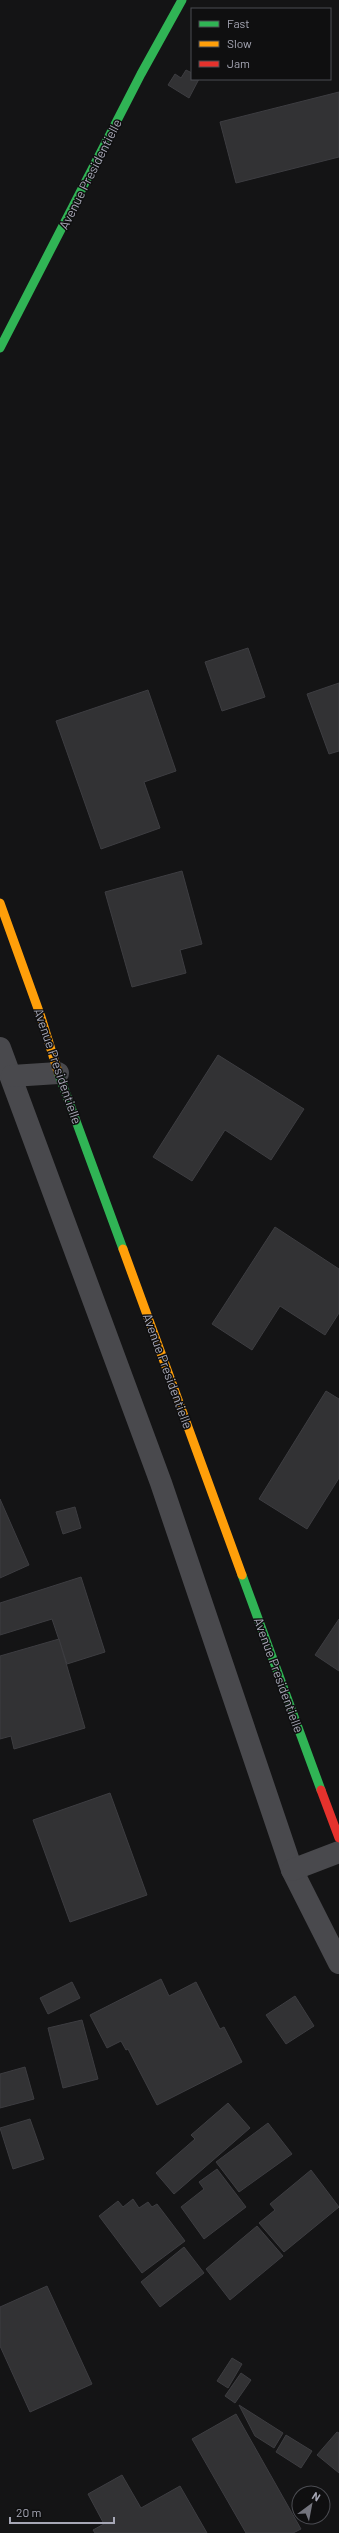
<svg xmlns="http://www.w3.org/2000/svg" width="339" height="2533" viewBox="0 0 339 2533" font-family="Barlow,sans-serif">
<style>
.building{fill:#323234;stroke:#3d3d41}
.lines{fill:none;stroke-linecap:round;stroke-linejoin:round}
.street{stroke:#49494d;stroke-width:22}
.fast{stroke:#30b455;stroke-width:9}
.slow{stroke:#ff9f0a;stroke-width:9}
.jam{stroke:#e5322d;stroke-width:9}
.labels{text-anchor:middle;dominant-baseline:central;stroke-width:3;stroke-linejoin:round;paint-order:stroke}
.street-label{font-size:13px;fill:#a6a7b5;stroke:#0f0f10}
</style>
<rect width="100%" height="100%" fill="#141415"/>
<g class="building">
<polygon points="186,70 192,73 192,79 199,79 189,98 168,85 175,74 181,78"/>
<polygon points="339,92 339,157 236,183 220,122"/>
<polygon points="248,648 265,697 222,711 205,662"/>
<polygon points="339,683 339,751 329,754 307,694"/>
<polygon points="148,690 176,771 144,782 160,828 101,849 56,721"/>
<polygon points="182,871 202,944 180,950 186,973 132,987 105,892"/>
<polygon points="218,1055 304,1109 271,1160 225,1130 192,1181 153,1157"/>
<polygon points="275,1227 339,1269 339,1313 325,1335 280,1306 252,1350 212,1324"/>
<polygon points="326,1391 339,1399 339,1478 307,1529 259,1499"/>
<polygon points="0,1499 29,1565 0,1578"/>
<polygon points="75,1507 81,1528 63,1534 56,1512"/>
<polygon points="81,1577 105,1652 67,1664 52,1619 0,1635 0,1603"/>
<polygon points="339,1619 339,1671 315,1655"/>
<polygon points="59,1639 85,1728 14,1749 11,1736 0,1739 0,1656"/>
<polygon points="110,1793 147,1895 70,1922 33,1820"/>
<polygon points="161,1979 169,1996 196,1982 220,2029 224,2027 242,2062 157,2105 128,2049 126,2050 121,2041 107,2048 90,2015"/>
<polygon points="72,1982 80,1998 48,2014 40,1998"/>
<polygon points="295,1996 314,2026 286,2044 266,2015"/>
<polygon points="82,2020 98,2079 63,2088 48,2028"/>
<polygon points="25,2067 34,2099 0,2108 0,2074"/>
<polygon points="228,2103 250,2128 174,2194 156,2173 195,2139 191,2135"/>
<polygon points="30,2119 44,2159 13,2169 0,2128"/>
<polygon points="268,2123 292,2154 239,2192 216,2162"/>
<polygon points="217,2169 246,2207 204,2239 181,2207 204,2189 199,2182"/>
<polygon points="311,2170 339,2207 284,2252 259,2223 275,2210 270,2204"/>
<polygon points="133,2199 139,2208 148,2202 152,2207 157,2204 185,2241 142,2273 99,2216 118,2201 123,2207"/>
<polygon points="257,2226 283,2256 230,2300 206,2269"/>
<polygon points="184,2247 204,2273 160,2307 141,2282"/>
<polygon points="47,2286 92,2384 30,2412 0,2346 0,2307"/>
<polygon points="232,2358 242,2364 228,2388 217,2381"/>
<polygon points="241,2373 251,2380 235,2403 225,2396"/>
<polygon points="239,2405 283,2433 274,2448 255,2436"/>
<polygon points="236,2414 301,2529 293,2533 246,2533 192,2439"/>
<polygon points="337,2432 339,2433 339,2473 317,2455"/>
<polygon points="286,2435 312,2451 301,2468 276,2452"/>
<polygon points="122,2475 141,2508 180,2486 207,2533 95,2533 93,2530 104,2524 88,2494"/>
</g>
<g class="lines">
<g class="street">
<polyline points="0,1048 161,1483 292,1870 339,1963"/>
<polyline points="12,1076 58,1073"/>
<polyline points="292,1870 339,1852"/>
</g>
<g class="fast">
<polyline points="0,348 141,74 182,0"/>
<polyline points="58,1072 123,1249"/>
<polyline points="242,1575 321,1790"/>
</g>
<g class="slow">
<polyline points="0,903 41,1017 58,1072"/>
<polyline points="123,1249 242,1575"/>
</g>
<polyline class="jam" points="321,1790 339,1838"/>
</g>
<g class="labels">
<g class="street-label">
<text transform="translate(90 174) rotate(-63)">Avenue Presidentielle</text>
<text transform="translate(58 1066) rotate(71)">Avenue Presidentielle</text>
<text transform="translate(168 1371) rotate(70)">Avenue Presidentielle</text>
<text transform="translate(279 1675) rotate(70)">Avenue Presidentielle</text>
</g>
</g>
<rect x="191" y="8" width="140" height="72" fill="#0f0f10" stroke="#4b4c52"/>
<rect x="199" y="21" width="20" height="6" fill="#30b455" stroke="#4b4c52"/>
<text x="227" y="28" font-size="12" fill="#a6a7b5">Fast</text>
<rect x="199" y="41" width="20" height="6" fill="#ff9f0a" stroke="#4b4c52"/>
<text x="227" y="48" font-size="12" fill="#a6a7b5">Slow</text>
<rect x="199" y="61" width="20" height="6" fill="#e5322d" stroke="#4b4c52"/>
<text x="227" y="68" font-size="12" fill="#a6a7b5">Jam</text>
<g transform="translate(311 2505) rotate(32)"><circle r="19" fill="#0f0f10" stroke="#4b4c52"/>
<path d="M0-3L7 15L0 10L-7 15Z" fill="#73747d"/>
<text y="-6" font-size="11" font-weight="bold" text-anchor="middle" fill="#a6a7b5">N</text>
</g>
<path d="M10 2517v6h104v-6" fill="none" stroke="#a6a7b5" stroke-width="2"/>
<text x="16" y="2517" font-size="12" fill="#a6a7b5" stroke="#0f0f10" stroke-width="3" paint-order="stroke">20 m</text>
</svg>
